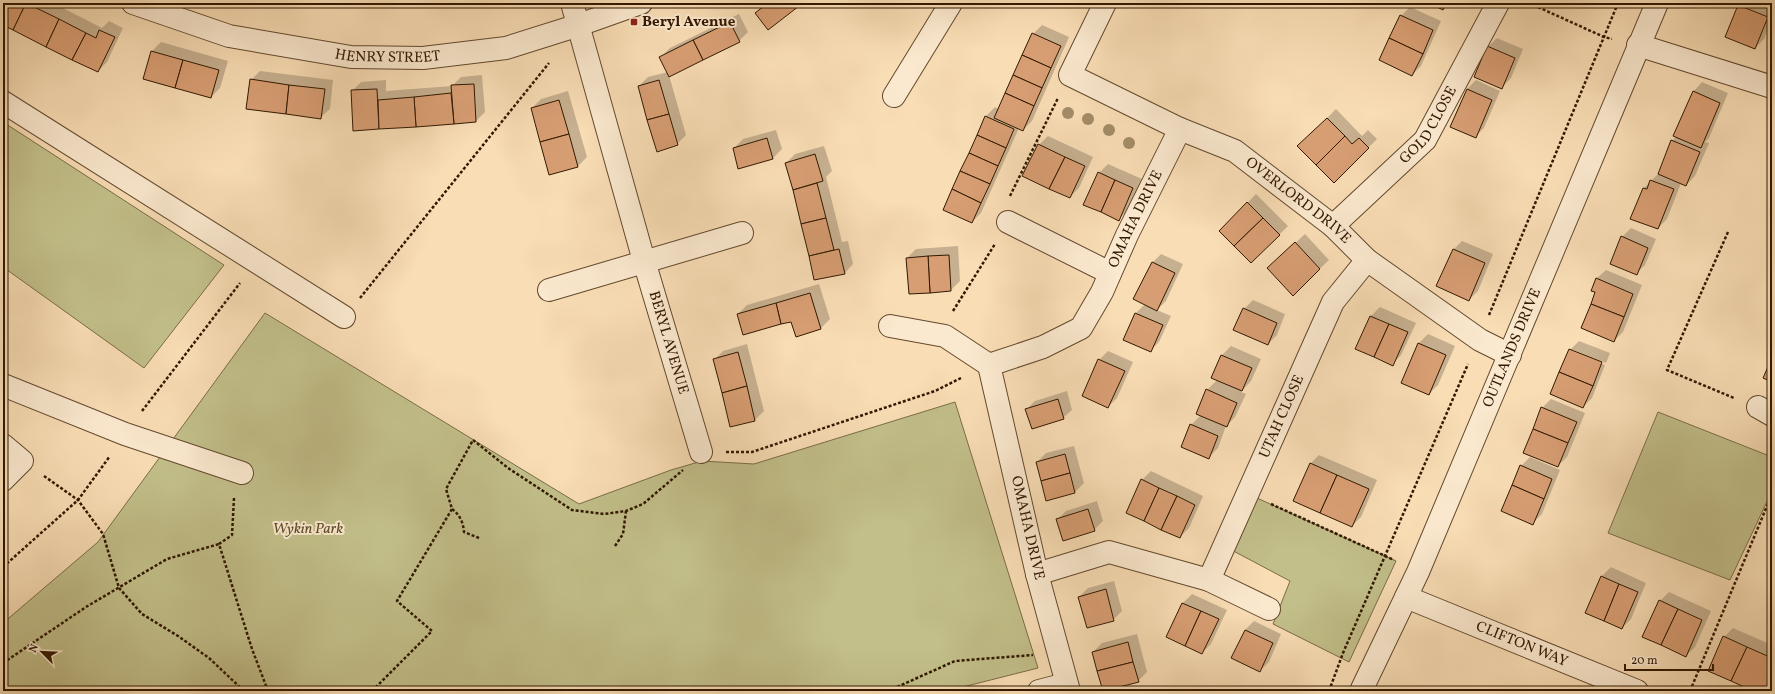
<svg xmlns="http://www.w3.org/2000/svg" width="1775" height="694" viewBox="0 0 1775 694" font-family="Vollkorn,serif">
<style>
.green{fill:#c2bf8a;stroke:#7a6c45}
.shadow{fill:#0003}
.building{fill:#d89e73;stroke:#311800}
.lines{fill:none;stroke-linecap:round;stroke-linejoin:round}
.minor-casing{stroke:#63492d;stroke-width:24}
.path{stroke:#311800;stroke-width:2.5;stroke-dasharray:3 2;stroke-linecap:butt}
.minor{stroke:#fbe9cf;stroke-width:22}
.tree{fill:#a38c68}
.poi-dot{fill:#8f2418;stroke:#fbe9cf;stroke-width:1.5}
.labels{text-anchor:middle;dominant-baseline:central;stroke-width:4;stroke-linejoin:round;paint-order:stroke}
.poi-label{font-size:15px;font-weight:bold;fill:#311800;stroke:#fbe9cf;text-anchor:start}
.street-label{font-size:15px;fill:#311800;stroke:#fbe9cf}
.park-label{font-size:15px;font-style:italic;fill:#5c4a29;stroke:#fbe9cf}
</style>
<rect width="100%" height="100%" fill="#f9ddb5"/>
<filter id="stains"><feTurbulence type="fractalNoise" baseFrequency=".005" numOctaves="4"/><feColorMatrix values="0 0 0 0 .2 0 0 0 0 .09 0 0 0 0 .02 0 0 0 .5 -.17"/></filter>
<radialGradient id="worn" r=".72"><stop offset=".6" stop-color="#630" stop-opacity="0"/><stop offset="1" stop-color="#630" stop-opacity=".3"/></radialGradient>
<g class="green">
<polygon points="3,122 224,265 144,368 3,267"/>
<polygon points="265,313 579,504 671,470 702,461 754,464 955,402 1038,668 947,691 3,691 3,623 98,542"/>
<polygon points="1658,412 1772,457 1772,491 1730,580 1608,533"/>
<polygon points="1248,494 1396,561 1349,662 1273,624 1290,581 1224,546"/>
</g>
<g class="shadow">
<polygon points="3,3 53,3 102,28 109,21 123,28 107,62 98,71 3,23"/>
<polygon points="767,3 802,3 768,29 756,13"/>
<polygon points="1742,3 1763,3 1772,7 1772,18 1764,39 1755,48 1739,6"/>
<polygon points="1410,7 1441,21 1421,66 1412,75 1401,16"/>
<polygon points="739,14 748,32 739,41 669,75 686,135 677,144 639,86 648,77 668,72 661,57 670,48"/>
<polygon points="1042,25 1069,37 1032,121 1023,130 1019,128 981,213 972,222 986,116 995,107 999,109 1033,34"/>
<polygon points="1497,38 1523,49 1511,78 1502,87 1488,47"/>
<polygon points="161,42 228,61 220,88 211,97 152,51"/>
<polygon points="260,71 333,80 330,109 321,117 251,80"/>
<polygon points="482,75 485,112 476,121 354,130 352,91 361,82 386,80 386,91 452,86 461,77"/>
<polygon points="1476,80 1500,91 1484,128 1475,137 1467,89"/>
<polygon points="1702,82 1728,93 1709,138 1705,142 1709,143 1695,176 1686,185 1681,183 1667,219 1658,228 1643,189 1660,172 1672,141 1676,137 1694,91"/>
<polygon points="568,91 587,157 578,166 550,174 532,108 541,99"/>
<polygon points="1336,109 1362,136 1368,130 1377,139 1334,182 1299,146"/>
<polygon points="776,130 782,149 773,158 739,167 734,148 743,139"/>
<polygon points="1048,136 1093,157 1079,188 1070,197 1039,145"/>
<polygon points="824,146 832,171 826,177 842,242 848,241 853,264 845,273 815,279 786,163 795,154"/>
<polygon points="1108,164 1142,179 1127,211 1118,220 1099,173"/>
<polygon points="1256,194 1288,226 1251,262 1220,231"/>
<polygon points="1631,228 1656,239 1645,265 1636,274 1622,237"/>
<polygon points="1305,234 1329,260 1293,294 1278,259"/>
<polygon points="1462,241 1493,254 1478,291 1469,300 1453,250"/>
<polygon points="958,246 960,281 951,290 910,293 907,258 916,249"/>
<polygon points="1161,254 1183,264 1166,301 1157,310 1171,316 1159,342 1150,351 1136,313 1145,304 1152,263"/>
<polygon points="1606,270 1642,285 1623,332 1614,341 1597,278"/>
<polygon points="819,284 830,319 821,328 797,336 792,320 738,314 747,305"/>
<polygon points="1253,300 1285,314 1277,335 1268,344 1244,309"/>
<polygon points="1380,307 1416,323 1401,355 1392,364 1357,348 1371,316"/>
<polygon points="1428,334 1455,346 1438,385 1429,394 1402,382 1419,343"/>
<polygon points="1579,341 1610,353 1606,363 1573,350 1573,352 1605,365 1592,398 1583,407 1570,350"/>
<polygon points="747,344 764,411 755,420 731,426 714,360 723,351"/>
<polygon points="1231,346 1261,359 1251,381 1241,392 1246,394 1235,417 1226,426 1218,448 1209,457 1191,425 1201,415 1207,390 1217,380 1213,378 1222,355"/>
<polygon points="1108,351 1133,362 1117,398 1108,407 1099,360"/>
<polygon points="1067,391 1072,410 1063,418 1026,410 1035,401"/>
<polygon points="1551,399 1585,413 1567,457 1558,466 1542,408"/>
<polygon points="1074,446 1084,483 1075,492 1037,462 1046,453"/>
<polygon points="1319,455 1377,480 1361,517 1352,526 1310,464"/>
<polygon points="1530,457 1560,470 1542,514 1533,523 1521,466"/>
<polygon points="1151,471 1203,496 1189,528 1180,537 1142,480"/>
<polygon points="1097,501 1103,521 1094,530 1057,520 1066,511"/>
<polygon points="1611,567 1646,583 1631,619 1622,628 1602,576"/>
<polygon points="1114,581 1122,611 1113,620 1079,597 1088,588"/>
<polygon points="1669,592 1711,611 1695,647 1686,656 1660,601"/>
<polygon points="1192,594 1227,610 1211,644 1202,653 1168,636 1183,603"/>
<polygon points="1254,621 1281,634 1269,662 1260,671 1245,630"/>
<polygon points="1733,628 1772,645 1772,686 1767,691 1756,691 1724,637"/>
<polygon points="1137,634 1147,672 1138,681 1104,691 1093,652 1102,643"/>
</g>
<g class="building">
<polygon points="3,3 26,3 13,30 3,25"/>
<polygon points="26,3 59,19 46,47 13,30"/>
<polygon points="768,3 796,3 799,6 768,30 755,13"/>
<polygon points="1429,3 1447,3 1443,10"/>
<polygon points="1738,5 1768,17 1755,49 1725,37"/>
<polygon points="1400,15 1433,30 1423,54 1389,38"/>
<polygon points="59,19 86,33 72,60 46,47"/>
<polygon points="730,22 740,42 703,60 693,40"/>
<polygon points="99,30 115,37 98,72 72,60 86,33 96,38"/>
<polygon points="1032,33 1061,46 1051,68 1022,55"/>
<polygon points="1389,38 1423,54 1412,76 1379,60"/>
<polygon points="693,40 703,60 669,77 659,57"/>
<polygon points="1487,46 1515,58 1502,89 1474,77"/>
<polygon points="151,51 183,60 175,88 143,79"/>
<polygon points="1022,55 1051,68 1042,88 1013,75"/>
<polygon points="183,60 219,70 211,98 175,88"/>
<polygon points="1013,75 1042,88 1034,106 1005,93"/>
<polygon points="250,79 289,85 286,114 246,109"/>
<polygon points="659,80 669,114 647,120 638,86"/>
<polygon points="474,84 476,122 454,124 451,85"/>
<polygon points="289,85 325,89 321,119 286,114"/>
<polygon points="377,89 379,129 353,131 351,90"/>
<polygon points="1467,89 1492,100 1476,138 1450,127"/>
<polygon points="1693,91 1720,103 1701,148 1673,136"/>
<polygon points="451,93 454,124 416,127 414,97"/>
<polygon points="1005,93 1034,106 1023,131 994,118"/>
<polygon points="414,97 416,127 379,129 378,100"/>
<polygon points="559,100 569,134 540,142 531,108"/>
<polygon points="669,114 678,145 657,152 647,120"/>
<polygon points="985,116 1014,129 1006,148 977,135"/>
<polygon points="1327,118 1345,136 1316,165 1297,146"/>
<polygon points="569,134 578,167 549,175 540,142"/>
<polygon points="977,135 1006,148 998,166 969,153"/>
<polygon points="1345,136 1352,144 1359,138 1369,148 1334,183 1316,165"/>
<polygon points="767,138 773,159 738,169 733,148"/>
<polygon points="1671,140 1700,152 1686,186 1658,174"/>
<polygon points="1038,144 1065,157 1049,189 1022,176"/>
<polygon points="969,153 998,166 990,184 960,171"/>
<polygon points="815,154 823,181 793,190 785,163"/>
<polygon points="1065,157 1085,166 1070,198 1049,189"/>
<polygon points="960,171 990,184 981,203 952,189"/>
<polygon points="1098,172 1115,180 1101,212 1083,205"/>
<polygon points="1115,180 1133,188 1119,221 1101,212"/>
<polygon points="1650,180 1674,189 1658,229 1630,219 1643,188 1647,189"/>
<polygon points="817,183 826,218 801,224 793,190"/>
<polygon points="952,189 981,203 972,223 943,210"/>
<polygon points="1247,202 1263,218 1234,246 1219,231"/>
<polygon points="826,218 834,250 809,256 801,224"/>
<polygon points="1263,218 1280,235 1251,263 1234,246"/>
<polygon points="1621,236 1648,248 1637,275 1610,264"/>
<polygon points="1295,242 1320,269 1293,296 1267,268"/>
<polygon points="839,249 845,274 814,280 809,256"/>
<polygon points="1453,249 1485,263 1469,301 1436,286"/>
<polygon points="949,255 951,291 930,293 928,256"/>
<polygon points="928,256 930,293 909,294 906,258"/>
<polygon points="1152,262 1175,273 1157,311 1133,299"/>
<polygon points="1596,278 1633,294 1624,317 1591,304 1595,292 1591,291"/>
<polygon points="810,293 821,329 796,337 791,322 781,324 776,303"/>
<polygon points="776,303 781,324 743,335 737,314"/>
<polygon points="1591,304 1624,317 1614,342 1581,328"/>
<polygon points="1243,308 1277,323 1268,345 1233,330"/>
<polygon points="1135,313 1163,325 1151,352 1123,340"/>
<polygon points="1370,316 1389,324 1374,357 1355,349"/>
<polygon points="1389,324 1408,332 1393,366 1374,357"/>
<polygon points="1418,343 1446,355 1429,395 1401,383"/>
<polygon points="1569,349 1602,362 1593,386 1559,372"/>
<polygon points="738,352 747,386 722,393 713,359"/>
<polygon points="1221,355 1252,368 1242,391 1211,378"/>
<polygon points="1772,358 1772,382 1763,378"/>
<polygon points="1098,359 1125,371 1108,408 1082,396"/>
<polygon points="1559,372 1593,386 1583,408 1550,394"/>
<polygon points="747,386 755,421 730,427 722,393"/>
<polygon points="1206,389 1237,403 1227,427 1196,414"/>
<polygon points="1058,399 1064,419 1032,429 1025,409"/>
<polygon points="1541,407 1577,422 1568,443 1533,429"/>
<polygon points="1190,424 1218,436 1209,459 1181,447"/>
<polygon points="1533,429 1568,443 1558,467 1523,453"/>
<polygon points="1065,454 1070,473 1041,481 1036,462"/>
<polygon points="1310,463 1337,475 1320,513 1293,501"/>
<polygon points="1520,465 1552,479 1544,499 1512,485"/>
<polygon points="1070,473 1075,493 1046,501 1041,481"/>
<polygon points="1337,475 1369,489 1352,527 1320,513"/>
<polygon points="1141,479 1159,488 1144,521 1126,513"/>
<polygon points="1512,485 1544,499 1533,525 1501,511"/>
<polygon points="1159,488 1177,496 1161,530 1144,521"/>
<polygon points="1177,496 1195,505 1180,538 1161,530"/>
<polygon points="1088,509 1095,531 1063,541 1056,519"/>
<polygon points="1601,576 1619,584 1604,621 1585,613"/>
<polygon points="1619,584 1638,592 1622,629 1604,621"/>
<polygon points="1106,589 1114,621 1087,628 1078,597"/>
<polygon points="1659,600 1678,609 1661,645 1642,637"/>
<polygon points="1182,603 1201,611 1185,646 1166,637"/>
<polygon points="1678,609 1702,620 1686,657 1661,645"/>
<polygon points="1201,611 1219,619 1202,654 1185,646"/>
<polygon points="1245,630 1273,643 1260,672 1231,658"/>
<polygon points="1723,636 1747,647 1731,681 1708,671"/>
<polygon points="1128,642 1133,662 1097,671 1092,652"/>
<polygon points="1747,647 1772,658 1772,675 1765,691 1753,691 1731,681"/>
<polygon points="1133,662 1139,682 1103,691 1097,671"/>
</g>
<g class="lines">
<g class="minor-casing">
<g id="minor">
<path id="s1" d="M133,3L229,36L351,57L423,58L506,48L579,25L641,3"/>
<path id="s2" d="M572,3L644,261L701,452"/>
<path id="s3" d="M1105,3L1070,75L1180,129L1235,151L1333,226L1367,260L1480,340L1510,355"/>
<polyline points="1638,45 1772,87"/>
<polyline points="894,96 951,3"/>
<polyline points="3,102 344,317"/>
<polyline points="1008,222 1110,273"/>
<path id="s4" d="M1333,226L1425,140L1498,3"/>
<polyline points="549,290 742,233"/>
<polyline points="890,326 945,336 989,365"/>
<polyline points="3,385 125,434 242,473"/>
<polyline points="1758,407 1772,415"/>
<polyline points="3,445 22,461 3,480"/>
<polyline points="1037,574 1109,552 1209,580 1269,609"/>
<path id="s5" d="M1209,580L1333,302L1367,260"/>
<path id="s6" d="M1406,597L1637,691"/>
<polyline points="1039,691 1066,684"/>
<path id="s7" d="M1069,691L1037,574L989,365L1043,347L1081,328L1102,292L1127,235L1180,129"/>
<path id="s8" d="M1361,691L1418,572L1657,3"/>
</g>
</g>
<g class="path">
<polyline points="1529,3 1604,37 1612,39"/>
<polyline points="1010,196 1058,98"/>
<polyline points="1728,232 1667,370 1734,398"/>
<polyline points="360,298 549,63"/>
<polyline points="953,311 995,244"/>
<polyline points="1489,315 1618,3"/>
<polyline points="142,411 240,283"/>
<polyline points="726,452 752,452 935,391 961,378"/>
<polyline points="44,476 78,500 103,534 119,588 142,614 178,636 209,658 244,691"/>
<polyline points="234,498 232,535 219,544 252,649 268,691"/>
<polyline points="1271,504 1394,560"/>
<path d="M452,509C460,515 463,522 464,532L479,538"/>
<polyline points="615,546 623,534 626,511"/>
<polyline points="3,567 78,500 110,456"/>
<polyline points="3,663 86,607 167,559 219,544"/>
<polyline points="372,691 432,631 397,601 452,509 446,489 473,440 508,468 572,510 604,514 626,511 643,504 683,470"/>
<polyline points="888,691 955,661 1033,655"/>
<polyline points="1329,691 1343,653 1468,364"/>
<polyline points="1690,691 1772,494"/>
</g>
<use href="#minor" class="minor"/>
</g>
<g class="tree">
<circle cx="1068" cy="113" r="6"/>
<circle cx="1088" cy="119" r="6"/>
<circle cx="1109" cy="130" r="6"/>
<circle cx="1129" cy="143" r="6"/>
</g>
<rect class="poi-dot" x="630" y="18" width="8" height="8" rx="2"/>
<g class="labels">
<g class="poi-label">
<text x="642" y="22">Beryl Avenue</text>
</g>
<g class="street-label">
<text stroke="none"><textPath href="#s1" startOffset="262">HENRY STREET</textPath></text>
<text stroke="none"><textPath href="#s4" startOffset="140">GOLD CLOSE</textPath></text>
<text stroke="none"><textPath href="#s3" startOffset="342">OVERLORD DRIVE</textPath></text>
<text stroke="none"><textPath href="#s7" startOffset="557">OMAHA DRIVE</textPath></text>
<text stroke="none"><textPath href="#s2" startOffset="353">BERYL AVENUE</textPath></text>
<text stroke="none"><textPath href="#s8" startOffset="375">OUTLANDS DRIVE</textPath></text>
<text stroke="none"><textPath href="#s5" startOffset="179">UTAH CLOSE</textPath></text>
<text transform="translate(1027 528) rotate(77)">OMAHA DRIVE</text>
<text stroke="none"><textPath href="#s6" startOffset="125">CLIFTON WAY</textPath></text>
</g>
<g class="park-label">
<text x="308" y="529">Wykin Park</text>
</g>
</g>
<rect width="1775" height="694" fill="none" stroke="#f9ddb5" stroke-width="16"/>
<rect x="4" y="4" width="1767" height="686" fill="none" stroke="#311800" stroke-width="2"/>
<rect x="8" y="8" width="1759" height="678" fill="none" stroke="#311800"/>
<g transform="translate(42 652) rotate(294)" stroke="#fbe9cf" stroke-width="3" paint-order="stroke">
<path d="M0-3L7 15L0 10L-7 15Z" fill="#311800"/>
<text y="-6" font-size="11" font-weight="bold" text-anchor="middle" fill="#311800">N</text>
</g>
<path d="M1625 664v6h88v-6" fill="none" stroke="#311800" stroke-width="2"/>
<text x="1631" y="664" font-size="12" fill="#311800" stroke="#fbe9cf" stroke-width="3" paint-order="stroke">20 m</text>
<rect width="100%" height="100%" filter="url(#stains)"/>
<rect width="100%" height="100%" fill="url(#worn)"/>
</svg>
